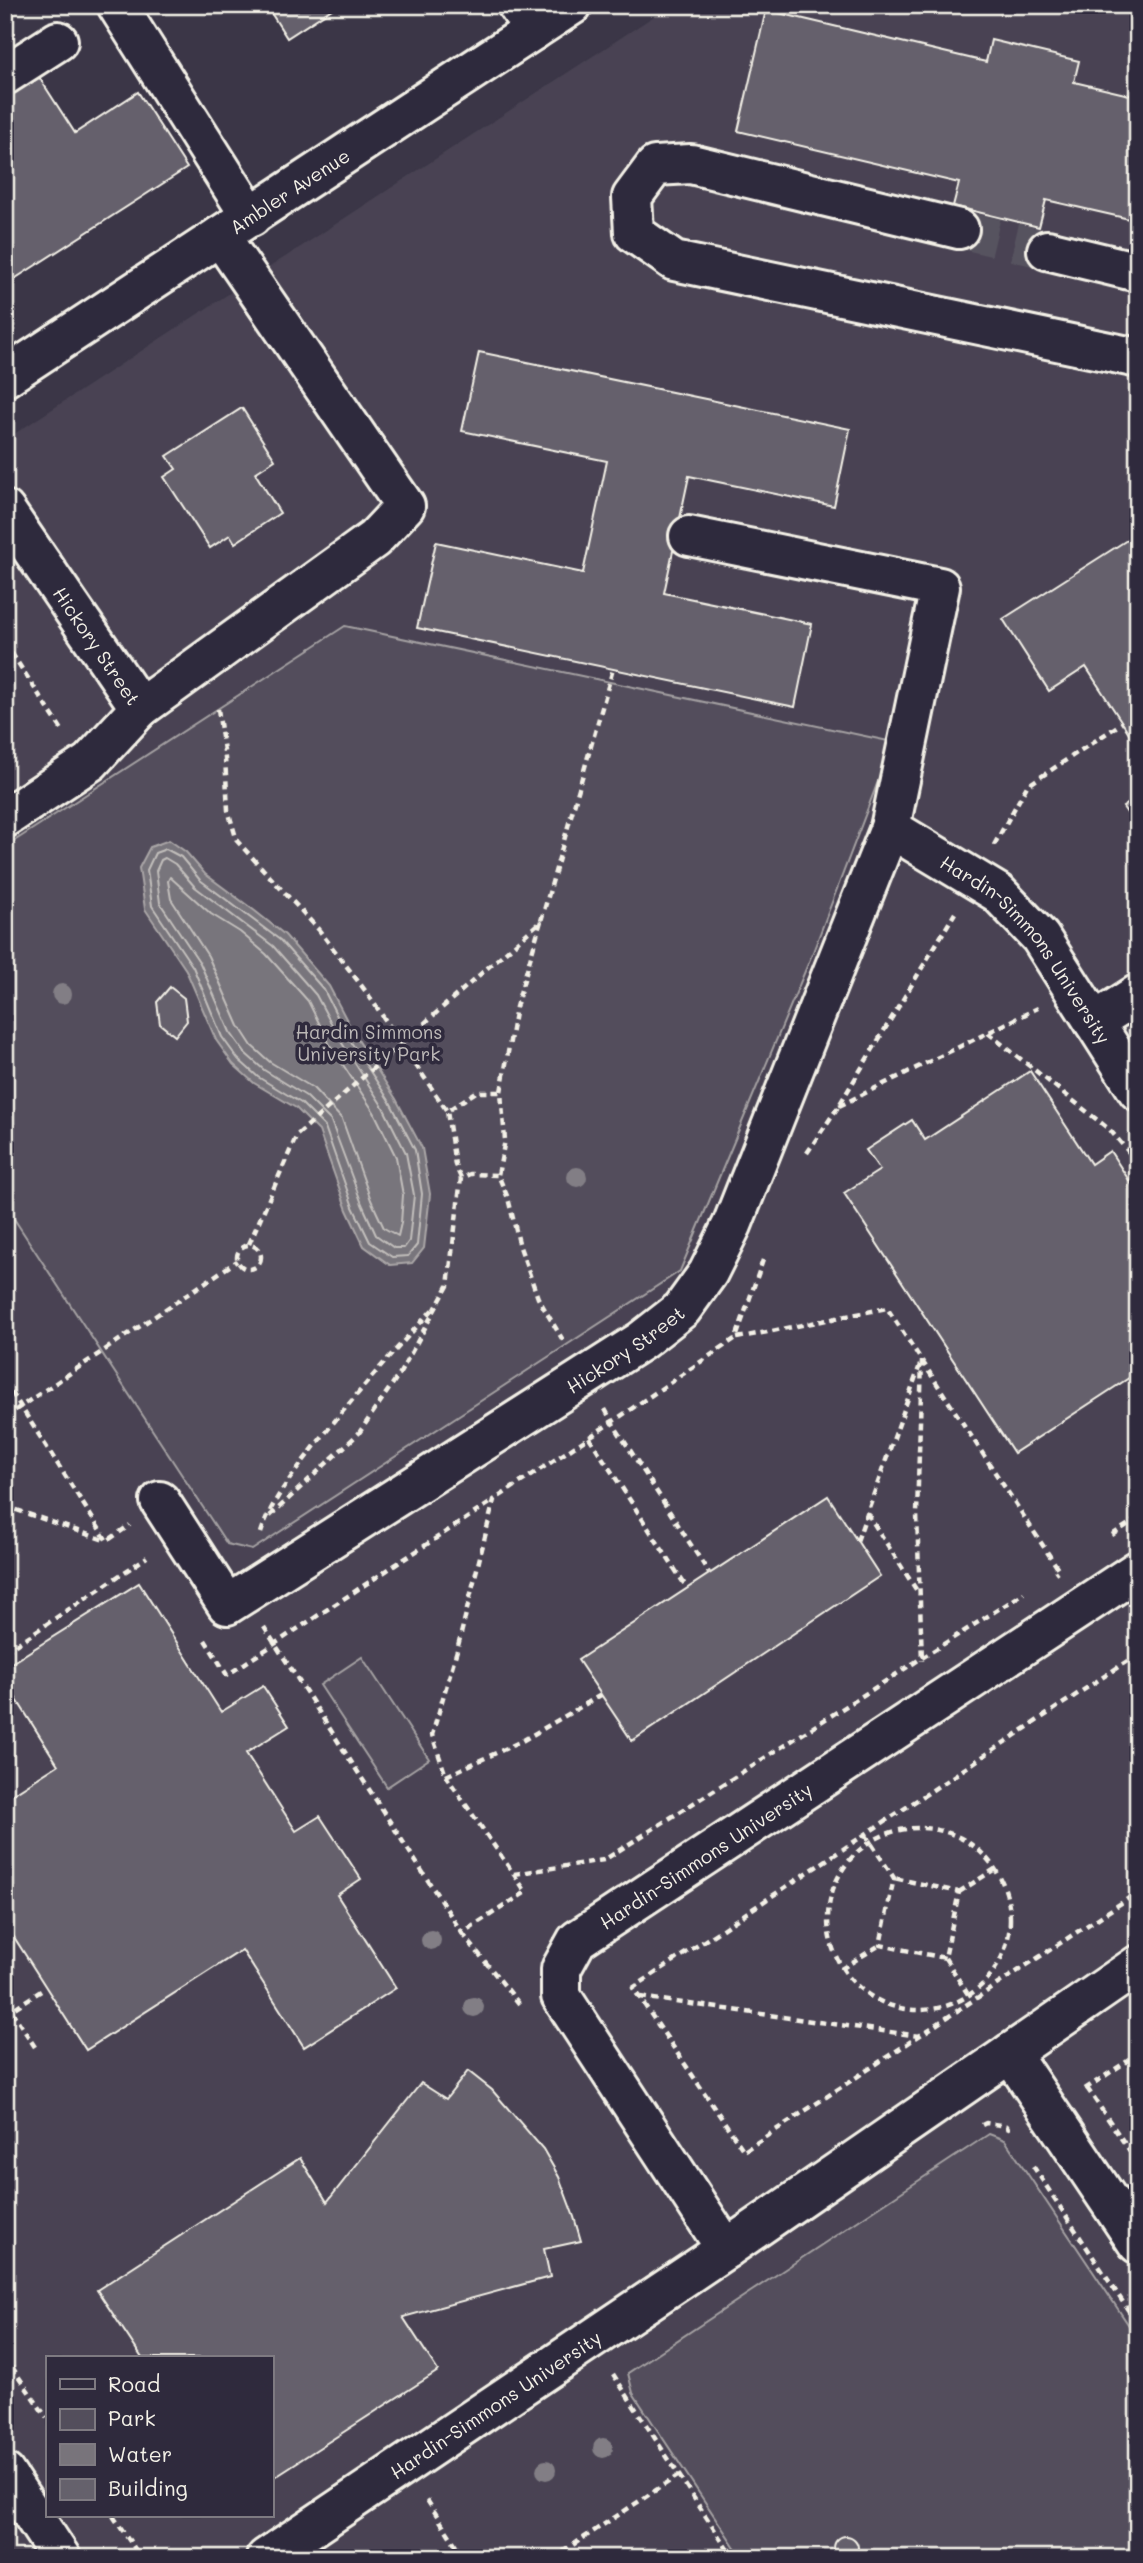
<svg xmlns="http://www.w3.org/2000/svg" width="1143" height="2563" viewBox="0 0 1143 2563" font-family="Mali,sans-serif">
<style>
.built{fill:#484352;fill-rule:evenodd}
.green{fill:#534e5c;stroke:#a4a0a2;stroke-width:2}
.water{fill:#78747b;stroke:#aaa6a7;stroke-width:2}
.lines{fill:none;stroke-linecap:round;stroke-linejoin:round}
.shore{stroke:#c2bfbc;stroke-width:2}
.building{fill:#65616c;stroke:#f4f1e8;stroke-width:2}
.minor-tunnel{stroke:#57525f;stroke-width:38;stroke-dasharray:38 19;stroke-linecap:butt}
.minor-casing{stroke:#f4f1e8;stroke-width:44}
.major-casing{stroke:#f4f1e8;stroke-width:44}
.path{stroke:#f4f1e8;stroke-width:4.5;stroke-dasharray:7 5;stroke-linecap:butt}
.minor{stroke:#2f2a3d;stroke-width:38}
.major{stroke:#2f2a3d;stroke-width:38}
.tree{fill:#827e85}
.labels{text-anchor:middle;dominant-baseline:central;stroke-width:7;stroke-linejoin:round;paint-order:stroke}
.street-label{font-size:19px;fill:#f4f1e8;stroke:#2f2a3d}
.park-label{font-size:19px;fill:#bcb8b7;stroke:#2f2a3d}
</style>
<rect width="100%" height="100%" fill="#3b3647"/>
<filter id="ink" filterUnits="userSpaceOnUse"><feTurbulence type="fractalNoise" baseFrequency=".0143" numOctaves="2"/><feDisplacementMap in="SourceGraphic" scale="14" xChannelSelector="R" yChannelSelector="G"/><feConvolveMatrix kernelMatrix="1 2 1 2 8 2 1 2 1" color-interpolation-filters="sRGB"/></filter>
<g filter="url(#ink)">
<path class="built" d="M671,5H1138V2558H5V440ZM47,2358H271V2516H47Z"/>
<g class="green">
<polygon points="345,626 893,742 813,952 680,1271 252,1550 227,1544 5,1205 5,847"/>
<polygon points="362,1657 429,1759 387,1787 320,1685"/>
<polygon points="989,2134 1005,2140 1138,2339 1138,2558 742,2558 633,2393 628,2373"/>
</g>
<polygon class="water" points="169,840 186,852 205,874 255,911 285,935 329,986 353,1032 396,1099 422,1148 430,1194 424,1248 412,1263 390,1265 364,1246 347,1210 319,1131 296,1108 254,1083 233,1064 216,1040 186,970 145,909 139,868 150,847"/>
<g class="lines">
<g class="shore">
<polygon points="166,849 181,857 200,880 280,940 324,990 347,1036 390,1102 415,1150 422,1194 417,1245 408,1256 392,1257 370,1242 353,1207 325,1127 301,1103 258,1077 238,1059 222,1037 193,967 152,906 147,870 155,853"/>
<polygon points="165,858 175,864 195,887 273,946 316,995 340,1040 383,1107 406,1153 414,1195 409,1241 404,1248 394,1248 376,1235 362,1204 331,1121 306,1096 264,1070 245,1053 230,1032 200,963 160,903 156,871 161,860"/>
<polygon points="170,877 211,914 240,932 266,954 308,1001 330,1045 374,1112 396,1157 403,1195 401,1223 398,1236 384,1228 371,1200 342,1119 313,1088 270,1062 252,1046 239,1026 208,956 171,899 168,881"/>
</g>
</g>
<g class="building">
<polygon points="266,5 338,5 287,38"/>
<polygon points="766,10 986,62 991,40 1079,61 1074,82 1138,97 1138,221 1046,200 1039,227 953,206 959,183 738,131"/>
<polygon points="39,77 75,133 138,92 187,168 5,285 5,98"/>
<polygon points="479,352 850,429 834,506 689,476 664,593 812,624 795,707 417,628 436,542 583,573 607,461 462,431"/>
<polygon points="242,408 275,460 255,473 280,513 235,543 230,535 210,548 164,477 176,469 167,456"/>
<polygon points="1138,533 1138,747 1086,667 1049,691 1003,619"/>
<polygon points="1138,797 1138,829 1123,807"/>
<polygon points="170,987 184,998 187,1021 175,1036 160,1024 157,1002"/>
<polygon points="1030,1071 1091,1164 1110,1151 1138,1194 1138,1372 1014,1453 844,1193 880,1170 866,1150 912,1120 925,1140"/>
<polygon points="828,1496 880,1576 632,1741 578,1660"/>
<polygon points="139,1583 221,1712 263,1686 289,1726 246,1753 296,1831 320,1816 361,1879 337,1895 396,1988 304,2047 242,1950 86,2050 5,1923 5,1799 58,1765 5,1681 5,1667"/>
<polygon points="468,2071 492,2090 543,2149 559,2177 574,2217 581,2241 544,2249 550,2277 403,2317 438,2371 271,2479 271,2358 142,2358 97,2290 300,2158 327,2202 421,2083 446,2099"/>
<circle cx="846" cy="2548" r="12"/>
</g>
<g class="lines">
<polyline class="minor-tunnel" points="959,229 1047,250"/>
<g class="minor-casing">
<g id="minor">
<polyline points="117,5 251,217"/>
<polyline points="517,5 534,30"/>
<polyline points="5,75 58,41"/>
<polyline points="959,229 691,164 655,166 632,197 634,233 674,261 1138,358"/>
<polyline points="1047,250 1138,272"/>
<path id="s1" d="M5,510L140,708L90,762L5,818"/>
<polyline points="140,708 374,539 405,506 220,236"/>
<path id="s2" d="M890,828L998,893L1040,937L1138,1091"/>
<polyline points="1094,1022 1138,994"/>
<path id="s3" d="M160,1501L227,1605L641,1341L682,1309L708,1273L732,1225L890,828L940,587L689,536"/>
<polyline points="1010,2053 1138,2244"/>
<path id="s4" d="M726,2249L561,1996V1969L577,1940L1138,1570"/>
<polyline points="5,2473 61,2558"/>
<path id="s5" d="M266,2558L726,2249L1138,1965"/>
</g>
</g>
<g class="major-casing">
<g id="major">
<path id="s6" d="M5,377L572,5"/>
</g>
</g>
<g class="path">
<polyline points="5,643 64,733"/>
<polyline points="218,709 225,758 228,810 237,841 319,930 367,993 447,1111"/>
<polyline points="994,845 1027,786 1122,723"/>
<polyline points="541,921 516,1007 501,1092 505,1140 498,1175 508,1198 520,1247 538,1298 564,1342"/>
<polyline points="988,1033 1110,1130 1138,1163"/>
<polyline points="839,1106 1038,1008"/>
<polyline points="807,1153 838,1107 955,913"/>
<polyline points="461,1178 455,1165 447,1111 476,1092 501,1092"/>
<polyline points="249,1244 297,1135 541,921 613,669"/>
<circle cx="249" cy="1257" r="12"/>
<polyline points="737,1338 887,1308 922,1361 917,1514 922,1661"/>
<polyline points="922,1361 1059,1570 1055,1573"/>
<polyline points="5,1382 107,1541 130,1525"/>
<polyline points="605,1409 612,1422 736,1338 763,1260"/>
<polyline points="5,1417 237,1261"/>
<polyline points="589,1437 687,1588"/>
<polyline points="5,1506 107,1541"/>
<polyline points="867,1513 919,1594"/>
<polyline points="270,1516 359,1433 400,1373 448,1286 461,1178 470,1174 498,1175"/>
<path d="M261,1533C272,1498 296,1471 318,1442C355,1395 394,1351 435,1307"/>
<polyline points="1112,1535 1138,1518"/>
<polyline points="857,1541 920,1365"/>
<polyline points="264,1627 462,1933 526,1892 446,1776"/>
<polyline points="205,1640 227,1675 493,1501"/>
<polyline points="5,1652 147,1557"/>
<polyline points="1138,1654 633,1988 744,2151 1138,1892"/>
<polyline points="601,1695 522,1741 446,1776 432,1735 457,1650 494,1500 612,1422 709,1573"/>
<circle cx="919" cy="1919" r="91"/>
<polyline points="865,1834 894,1878 880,1945 945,1958 959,1892 894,1878"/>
<polyline points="514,1874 604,1860 1024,1593"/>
<polyline points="959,1892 995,1869"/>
<polyline points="462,1933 521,2006"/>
<polyline points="945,1958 969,1996"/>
<polyline points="841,1969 880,1945"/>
<polyline points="5,1978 5,1982"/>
<polyline points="640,1997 919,2036"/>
<polyline points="5,2001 35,2047"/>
<polyline points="5,2014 41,1991"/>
<polyline points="1087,2088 1138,2163"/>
<polyline points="1085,2089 1138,2054"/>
<polyline points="982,2125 986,2123 1007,2126 1009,2130"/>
<polyline points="1033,2166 1138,2325"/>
<polyline points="5,2357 47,2418"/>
<polyline points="613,2374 733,2558"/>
<polyline points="427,2500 464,2558"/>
<polyline points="113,2516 141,2558"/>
<polyline points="553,2558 679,2475"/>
</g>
<use href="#minor" class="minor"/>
<use href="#major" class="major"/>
</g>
<g class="tree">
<circle cx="62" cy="994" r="10"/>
<circle cx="577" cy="1177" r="10"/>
<circle cx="431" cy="1940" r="10"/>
<circle cx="474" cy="2007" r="10"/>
<circle cx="603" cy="2448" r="10"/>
<circle cx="546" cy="2470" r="10"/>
</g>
</g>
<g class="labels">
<g class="street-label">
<text stroke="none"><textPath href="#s6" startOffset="340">Ambler Avenue</textPath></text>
<text stroke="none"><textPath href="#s1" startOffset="164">Hickory Street</textPath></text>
<text stroke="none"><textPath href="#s2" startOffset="186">Hardin-Simmons University</textPath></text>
<text stroke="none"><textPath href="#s3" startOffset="597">Hickory Street</textPath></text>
<text stroke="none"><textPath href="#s4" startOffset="516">Hardin-Simmons University</textPath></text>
<text stroke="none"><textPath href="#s5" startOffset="276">Hardin-Simmons University</textPath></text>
</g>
<g class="park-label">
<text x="369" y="1031">Hardin Simmons<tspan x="369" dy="22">University Park</tspan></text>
</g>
</g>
<rect width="1143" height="2563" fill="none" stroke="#2f2a3d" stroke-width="28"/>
<rect x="14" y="14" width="1115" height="2535" fill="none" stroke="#f4f1e8" stroke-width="2.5" filter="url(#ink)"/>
<rect x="46" y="2356" width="228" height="161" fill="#2f2a3d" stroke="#7e7a81" stroke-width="2"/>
<rect x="60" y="2379" width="35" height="10" fill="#2f2a3d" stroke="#7e7a81" stroke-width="2"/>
<text x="108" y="2392" font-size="21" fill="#f4f1e8">Road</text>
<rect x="60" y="2409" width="35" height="21" fill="#534e5c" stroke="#7e7a81" stroke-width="2"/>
<text x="108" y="2426" font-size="21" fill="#f4f1e8">Park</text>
<rect x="60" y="2444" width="35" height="21" fill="#78747b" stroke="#7e7a81" stroke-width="2"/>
<text x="108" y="2462" font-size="21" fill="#f4f1e8">Water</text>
<rect x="60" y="2479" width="35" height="21" fill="#65616c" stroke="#7e7a81" stroke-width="2"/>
<text x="108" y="2496" font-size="21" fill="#f4f1e8">Building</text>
</svg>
